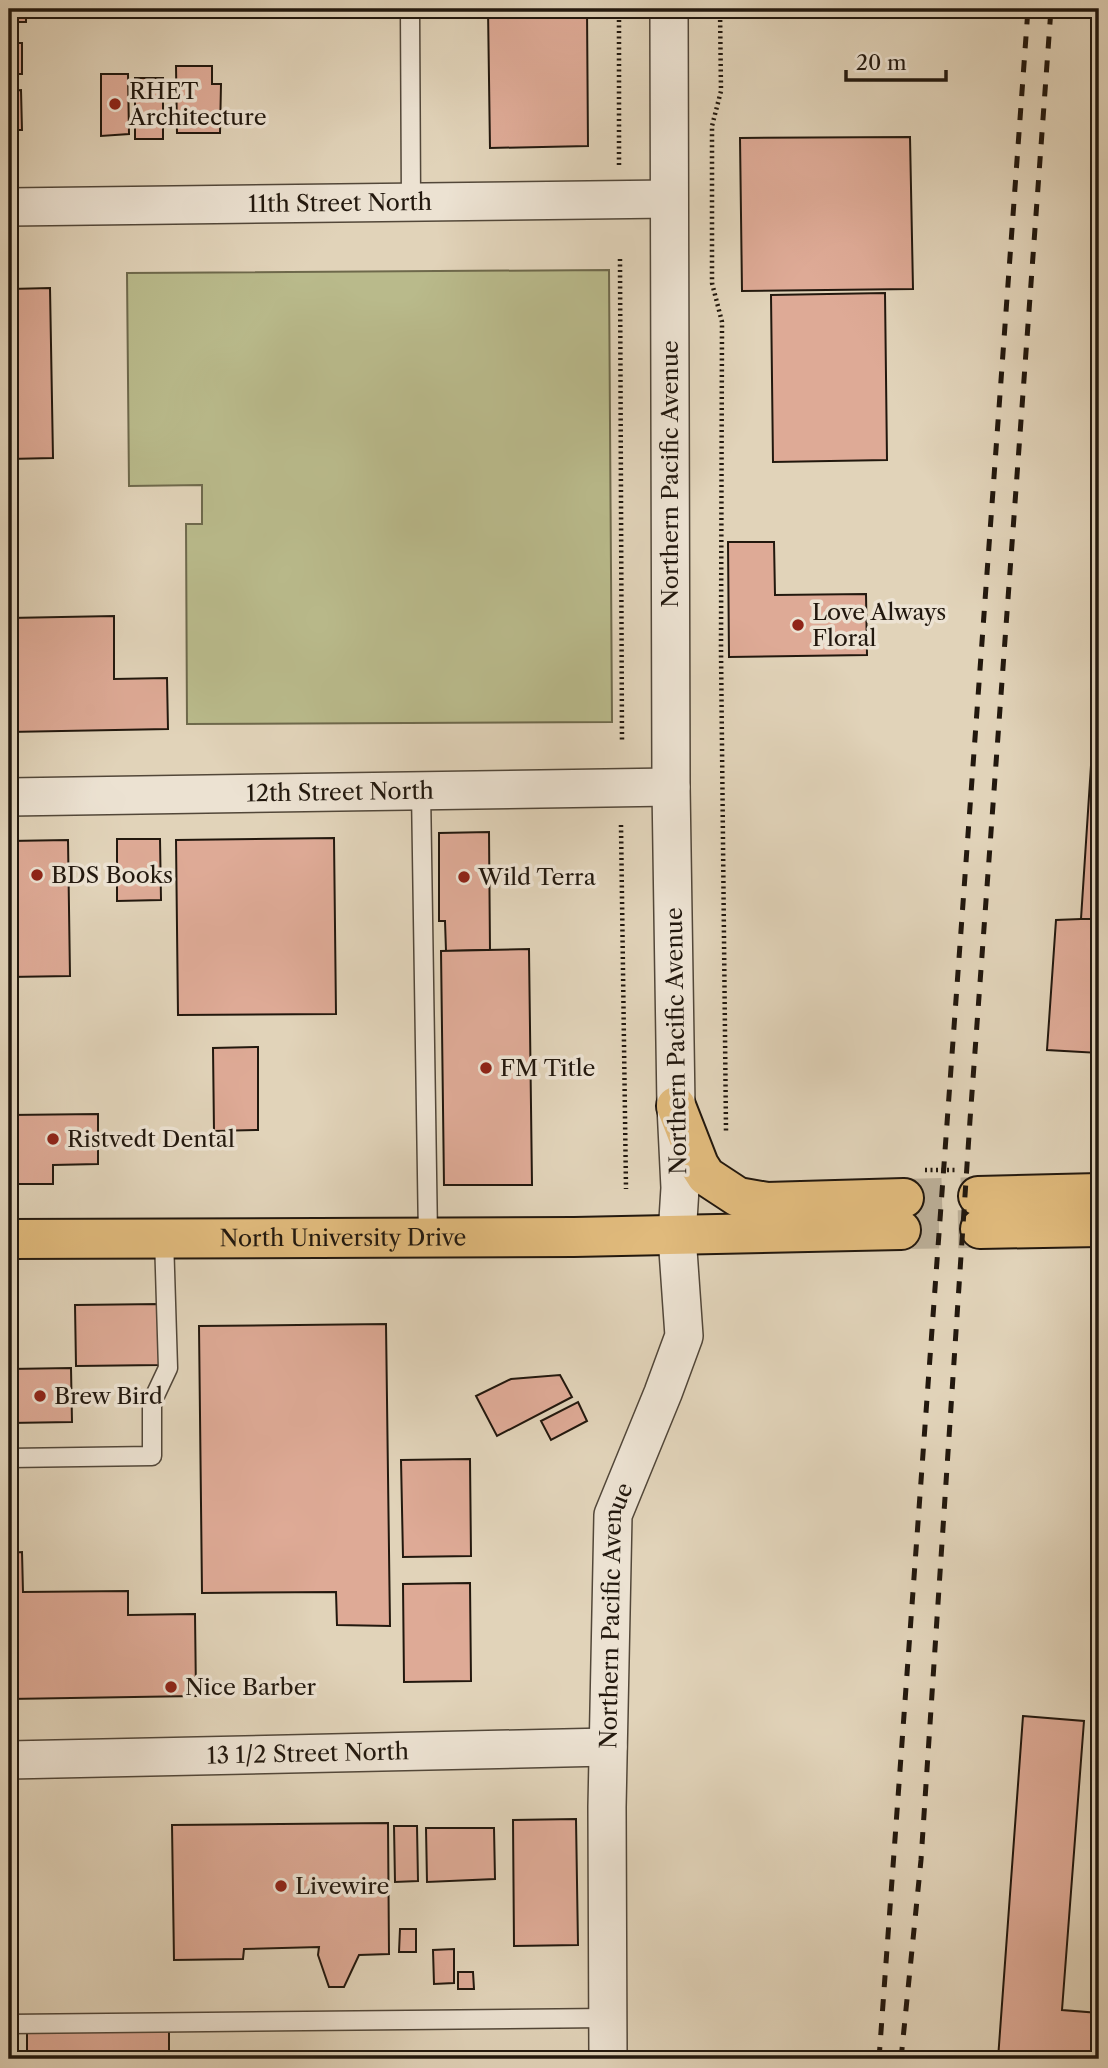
<svg xmlns="http://www.w3.org/2000/svg" width="1108" height="2068" viewBox="0 0 1108 2068" font-family="'Libre Caslon Text',serif">
<style>
.green{fill:#b9ba8b;stroke:#6e694c;stroke-width:2}
.building{fill:#deaa96;stroke:#22180e;stroke-width:2}
.lines{fill:none;stroke-linecap:round;stroke-linejoin:round}
.primary-tunnel{stroke:#bbae97;stroke-width:38;stroke-dasharray:38 19;stroke-linecap:butt}
.lane-casing{stroke:#524739;stroke-width:21}
.street-casing{stroke:#524739;stroke-width:40}
.primary-casing{stroke:#22180e;stroke-width:42}
.path{stroke:#22180e;stroke-width:4.5;stroke-dasharray:2 3.5;stroke-linecap:butt}
.lane{stroke:#ece2d2;stroke-width:18}
.street{stroke:#ece2d2;stroke-width:37}
.primary{stroke:#e0ba7c;stroke-width:38}
.rail{stroke:#22180e;stroke-width:5;stroke-dasharray:12 12;stroke-linecap:butt}
.poi-dot{fill:#8f2418;stroke:#ece2d2;stroke-width:2.5}
.labels{text-anchor:middle;dominant-baseline:central;stroke-width:7;stroke-linejoin:round;paint-order:stroke}
.poi-label{font-size:23px;fill:#22180e;stroke:#ece2d2;text-anchor:start}
.street-label{font-size:23px;fill:#22180e;stroke:#ece2d2}
</style>
<rect width="100%" height="100%" fill="#e1d3b9"/>
<filter id="stains"><feTurbulence type="fractalNoise" baseFrequency=".00286" numOctaves="4"/><feColorMatrix values="0 0 0 0 .2 0 0 0 0 .09 0 0 0 0 .02 0 0 0 .5 -.17"/></filter>
<radialGradient id="worn" r=".72"><stop offset=".6" stop-color="#630" stop-opacity="0"/><stop offset="1" stop-color="#630" stop-opacity=".3"/></radialGradient>
<polygon class="green" points="609,270 612,722 187,724 186,524 202,524 202,485 129,486 127,273"/>
<g class="building">
<rect x="9" y="9" width="17" height="13"/>
<polygon points="488,9 587,9 588,146 490,148"/>
<rect x="9" y="43" width="13" height="31"/>
<polygon points="176,66 212,66 212,84 221,84 220,133 177,133"/>
<polygon points="101,74 128,74 129,134 101,136"/>
<rect x="135" y="78" width="28" height="61"/>
<polygon points="21,90 22,130 9,130 9,91"/>
<polygon points="910,137 913,289 742,291 740,138"/>
<polygon points="9,276 10,289 50,288 53,458 9,459"/>
<polygon points="885,293 887,460 773,462 771,295"/>
<polygon points="728,542 774,542 775,595 866,594 867,655 729,657"/>
<polygon points="114,616 114,679 167,678 168,729 9,732 9,618"/>
<polygon points="1092,750 1099,750 1099,919 1081,919"/>
<polygon points="489,832 490,950 446,951 445,921 439,921 439,833"/>
<polygon points="334,838 336,1014 178,1015 176,840"/>
<polygon points="117,839 160,839 161,900 117,901"/>
<polygon points="68,840 70,976 9,977 9,841"/>
<polygon points="1081,919 1099,919 1099,1053 1047,1050 1056,920"/>
<polygon points="529,949 532,1185 444,1185 441,951"/>
<polygon points="258,1047 258,1130 214,1131 213,1048"/>
<polygon points="98,1114 98,1164 53,1165 53,1184 9,1184 9,1115"/>
<polygon points="159,1304 160,1365 76,1366 75,1305"/>
<polygon points="386,1324 390,1626 337,1625 336,1592 202,1593 199,1326"/>
<polygon points="71,1368 72,1422 9,1423 9,1369"/>
<polygon points="560,1375 572,1397 497,1436 476,1396 511,1379"/>
<polygon points="578,1402 587,1421 551,1440 541,1421"/>
<polygon points="470,1459 471,1556 403,1557 401,1460"/>
<polygon points="22,1552 23,1592 128,1591 128,1615 195,1614 196,1696 9,1699 9,1553"/>
<polygon points="470,1583 471,1681 404,1682 403,1584"/>
<polygon points="1023,1716 1084,1721 1062,2010 1099,2013 1099,2059 998,2059"/>
<polygon points="576,1819 578,1945 514,1946 513,1820"/>
<polygon points="388,1823 389,1954 359,1955 344,1987 329,1987 318,1955 319,1947 244,1949 243,1959 174,1960 172,1825"/>
<polygon points="394,1826 417,1826 418,1881 395,1882"/>
<polygon points="426,1828 494,1828 495,1879 427,1882"/>
<polygon points="400,1929 416,1929 416,1952 399,1952"/>
<polygon points="454,1949 454,1983 434,1984 433,1950"/>
<polygon points="458,1972 473,1972 474,1989 458,1989"/>
<polygon points="169,2028 169,2059 27,2059 27,2029"/>
<polygon points="325,2053 325,2059 294,2059 293,2054"/>
</g>
<g class="lines">
<g class="primary-tunnel">
<polyline points="904,1198 978,1196"/>
<polyline points="901,1230 980,1229"/>
</g>
<g class="lane-casing">
<g id="lane">
<polyline points="410,9 411,202"/>
<polyline points="421,790 428,1237"/>
<polyline points="9,1458 152,1456 152,1402 168,1368 164,1238"/>
<polyline points="9,2024 606,2018"/>
</g>
</g>
<g class="street-casing">
<g id="street">
<path id="s1" d="M9,207L669,199"/>
<path id="s2" d="M9,797L671,787"/>
<path id="s3" d="M9,1760L608,1747"/>
<path id="s4" d="M608,2059L607,1807L613,1515L663,1393L684,1336L677,1236L680,1188L676,1106L671,787L669,9"/>
</g>
</g>
<g class="primary-casing">
<g id="primary">
<polyline points="676,1106 699,1165 706,1176 738,1197 767,1202 904,1198"/>
<polyline points="978,1196 1099,1193"/>
<polyline points="980,1229 1099,1227"/>
<path id="s5" d="M9,1239L574,1237L901,1230"/>
</g>
</g>
<g class="path">
<polyline points="619,9 619,165"/>
<polyline points="720,9 721,91 712,126 712,283 722,322 721,650 726,1131"/>
<polyline points="620,259 622,743"/>
<polyline points="621,825 626,1189"/>
<polyline points="925,1170 955,1170"/>
</g>
<use href="#lane" class="lane"/>
<use href="#street" class="street"/>
<use href="#primary" class="primary"/>
<g class="rail">
<polyline points="879,2059 1028,9"/>
<polyline points="901,2059 921,1860 970,1120 1051,9"/>
</g>
</g>
<g class="poi-dot">
<circle cx="115" cy="104" r="7"/>
<circle cx="798" cy="625" r="7"/>
<circle cx="37" cy="875" r="7"/>
<circle cx="464" cy="877" r="7"/>
<circle cx="486" cy="1068" r="7"/>
<circle cx="53" cy="1139" r="7"/>
<circle cx="40" cy="1396" r="7"/>
<circle cx="171" cy="1687" r="7"/>
<circle cx="281" cy="1886" r="7"/>
</g>
<g class="labels">
<g class="poi-label">
<text x="129" y="91">RHET<tspan x="129" dy="26">Architecture</tspan></text>
<text x="812" y="612">Love Always<tspan x="812" dy="26">Floral</tspan></text>
<text x="51" y="875">BDS Books</text>
<text x="478" y="877">Wild Terra</text>
<text x="500" y="1068">FM Title</text>
<text x="67" y="1139">Ristvedt Dental</text>
<text x="54" y="1396">Brew Bird</text>
<text x="185" y="1687">Nice Barber</text>
<text x="295" y="1886">Livewire</text>
</g>
<g class="street-label">
<text stroke="none"><textPath href="#s1" startOffset="331">11th Street North</textPath></text>
<text transform="translate(670 474) rotate(-90)">Northern Pacific Avenue</text>
<text stroke="none"><textPath href="#s2" startOffset="331">12th Street North</textPath></text>
<text transform="translate(676 1041) rotate(-91)">Northern Pacific Avenue</text>
<text stroke="none"><textPath href="#s5" startOffset="334">North University Drive</textPath></text>
<text stroke="none"><textPath href="#s4" startOffset="444">Northern Pacific Avenue</textPath></text>
<text stroke="none"><textPath href="#s3" startOffset="299">13 1/2 Street North</textPath></text>
</g>
</g>
<rect width="1108" height="2068" fill="none" stroke="#e1d3b9" stroke-width="35"/>
<rect x="10" y="10" width="1087" height="2047" fill="none" stroke="#22180e" stroke-width="3.5"/>
<rect x="18" y="18" width="1073" height="2033" fill="none" stroke="#22180e" stroke-width="2"/>
<path d="M846 70v10h100v-10" fill="none" stroke="#22180e" stroke-width="3.5"/>
<text x="856" y="70" font-size="21" fill="#22180e" stroke="#ece2d2" stroke-width="5" paint-order="stroke">20 m</text>
<rect width="100%" height="100%" filter="url(#stains)"/>
<rect width="100%" height="100%" fill="url(#worn)"/>
</svg>
